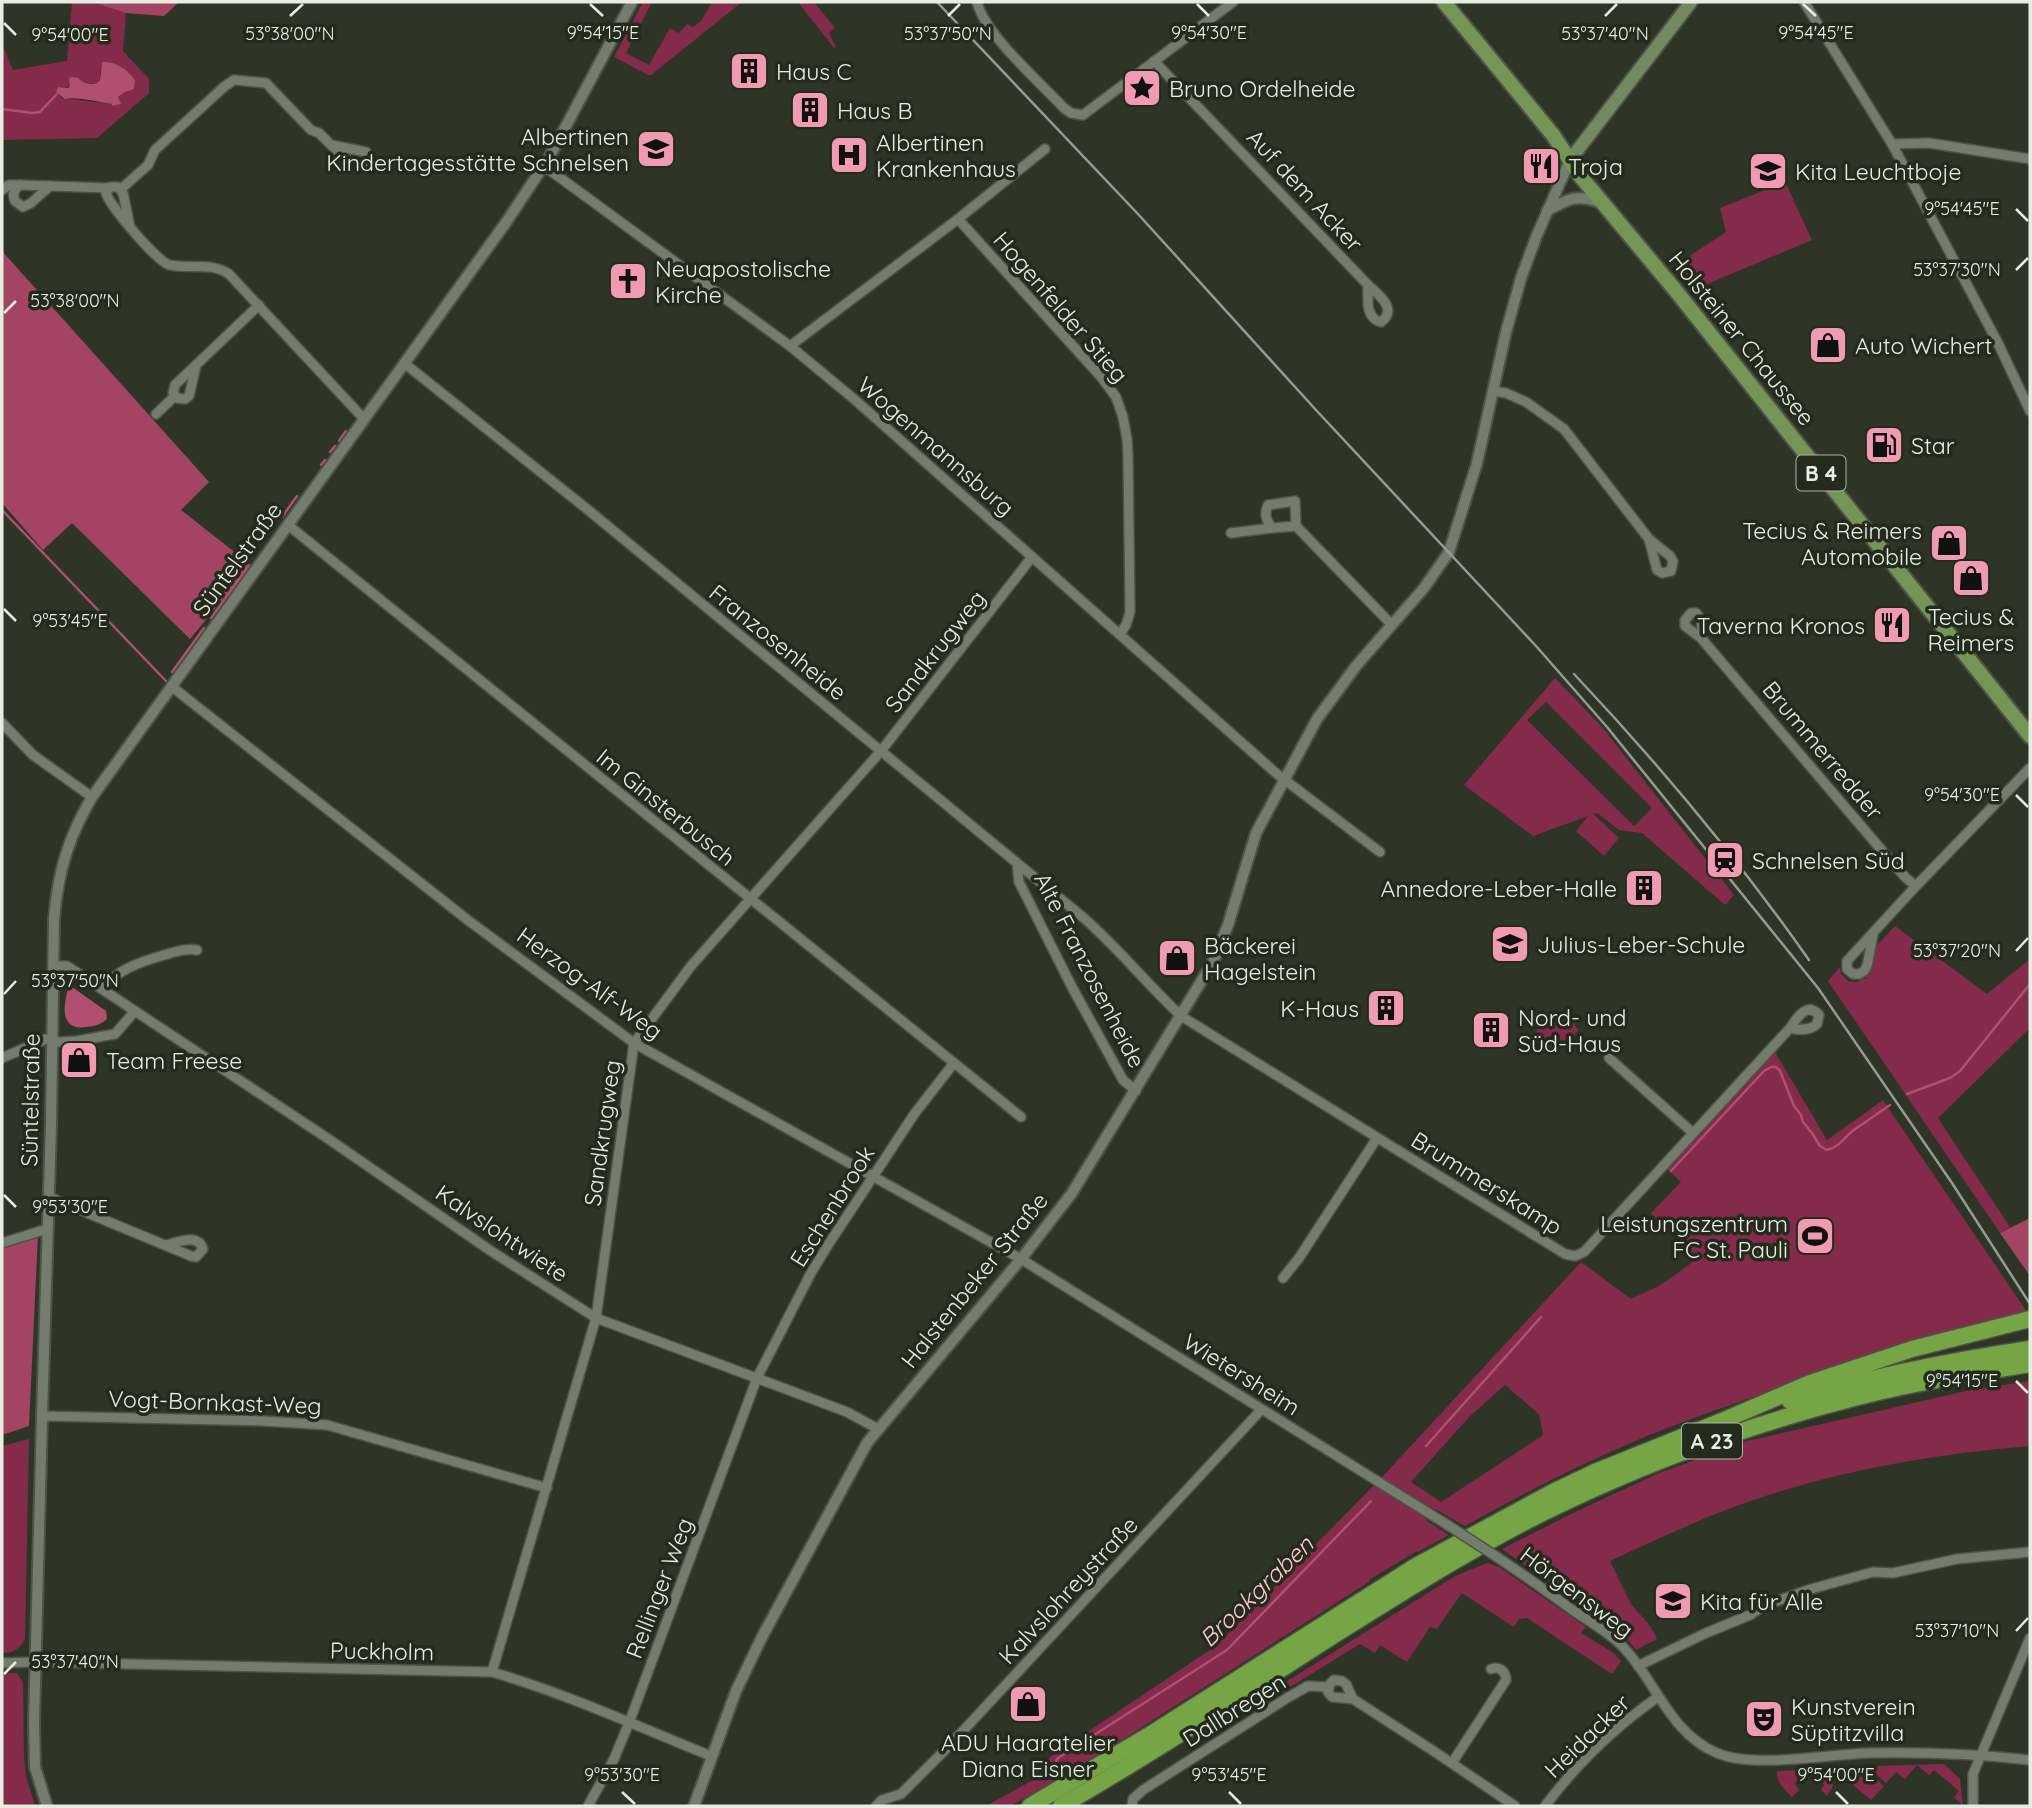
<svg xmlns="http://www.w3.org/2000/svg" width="2032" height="1808" viewBox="0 0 2032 1808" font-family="Quicksand,sans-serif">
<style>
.green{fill:#842a4b;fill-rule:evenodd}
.forest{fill:#a34465}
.water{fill:#b04f70}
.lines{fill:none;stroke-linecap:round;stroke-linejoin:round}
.stream{stroke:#b04f70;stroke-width:2.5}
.minor-casing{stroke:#4d5347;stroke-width:12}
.tertiary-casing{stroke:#4d5347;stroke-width:14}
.secondary-casing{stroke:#4d5347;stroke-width:16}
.primary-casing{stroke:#4d5347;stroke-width:18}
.motorway-casing{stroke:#4d5347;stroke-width:19}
.minor{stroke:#747d6d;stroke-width:9}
.tertiary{stroke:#747d6d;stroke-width:10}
.secondary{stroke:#758961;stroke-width:12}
.primary{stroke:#759556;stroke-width:14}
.motorway{stroke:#76a546;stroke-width:16}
.rail{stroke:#959b90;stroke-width:2.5}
.minor-bridge-casing{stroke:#4d5347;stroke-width:12;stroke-linecap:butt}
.minor-bridge{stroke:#747d6d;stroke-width:9}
.ticks{fill:none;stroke:#e8ede4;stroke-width:2.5}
.labels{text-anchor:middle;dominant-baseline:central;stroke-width:7;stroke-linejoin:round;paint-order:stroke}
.shield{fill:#242b1d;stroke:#adb3a8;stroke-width:2}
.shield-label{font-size:21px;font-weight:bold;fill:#e8ede4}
.poi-label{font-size:23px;fill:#e8ede4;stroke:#242b1d;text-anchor:start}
.street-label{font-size:23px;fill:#e8ede4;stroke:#242b1d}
.water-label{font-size:24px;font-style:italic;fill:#fec8d6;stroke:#242b1d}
.ticks-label{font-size:18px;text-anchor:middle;fill:#e8ede4;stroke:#242b1d;stroke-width:7;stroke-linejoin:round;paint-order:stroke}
</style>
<rect width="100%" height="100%" fill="#2e3527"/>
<g class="green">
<path d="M72,2H92L126,13L123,51L149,79V93L97,138L2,140V44L13,70L67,61ZM103,62C116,62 128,69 135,80L134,89L125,92L118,97V101L112,104L62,98L56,92L62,86L64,88L70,86V81L87,84L97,83L100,80V72Z"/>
<polygon points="643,2 652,2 626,53 649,65 670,28 679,33 687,24 693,27 701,21 712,2 742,2 651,75 648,75 614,57"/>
<polygon points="798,2 814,2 835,28 829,33 836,47 834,48"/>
<polygon points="1785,182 1812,240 1695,289 1676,265 1726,232 1720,208"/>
<path d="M1555,678L1602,727L1734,895L1725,905L1642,833L1619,830L1597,813L1593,814L1619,838L1604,856L1576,831L1588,816L1533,836L1464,785ZM1546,702L1652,808L1634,826L1527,720Z"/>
<polygon points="1895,926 1987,994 2030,959 2030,1028 1938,1118 2010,1227 2000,1233 1828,981 1840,967 1841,974 1848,981 1857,982 1866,978 1878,944"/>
<polygon points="1567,1013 1578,1030 1565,1049 1548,1049 1536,1032 1547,1014"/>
<path d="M1775,1052L1827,1140L1883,1100L2027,1312L2010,1316L2007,1320C1886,1356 1764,1389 1647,1436C1584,1462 1524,1493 1465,1526L1435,1509L1424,1507L1421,1511L1427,1521L1449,1535L1418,1552L1417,1551L1369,1580V1582L1128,1736L1058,1779L1010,1806H986L1044,1774L1050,1757L1216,1646L1384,1475L1581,1262L1631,1299L1661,1285L1698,1258L1651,1213L1681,1182L1667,1169ZM1505,1385L1539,1414L1543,1435L1441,1502L1411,1482L1469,1417Z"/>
<path d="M2030,1381V1446C1935,1454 1839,1470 1748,1502C1701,1518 1656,1540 1610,1561L1631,1604L1651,1627L1657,1639L1636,1650L1624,1635L1502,1549L1575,1512L1657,1474L1743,1442L1966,1391Z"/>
<path d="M29,1439L25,1639C20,1649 13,1653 2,1653V1446Z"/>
<polygon points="1487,1563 1499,1567 1586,1627 1581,1633 1614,1653 1621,1661 1612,1674 1527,1618 1519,1619 1514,1627 1462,1593 1437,1629 1430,1627 1407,1662 1380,1645 1375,1653 1360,1644 1285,1690 1281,1685 1455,1576"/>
<polygon points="2,1673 17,1673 23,1682 24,1758 26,1776 35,1806 2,1806"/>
<polygon points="1944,1764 1960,1779 1963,1806 1954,1797 1959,1791 1934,1770 1929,1775 1917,1765 1905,1779 1896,1772 1886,1783 1873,1771 1874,1766"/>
<path d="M1866,1766L1868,1772L1884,1786L1871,1800C1861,1791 1845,1782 1845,1767Z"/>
<path d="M1836,1768L1832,1788L1827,1796L1821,1790L1824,1785L1822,1780C1813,1773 1800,1774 1795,1784L1799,1790L1792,1797C1785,1790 1776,1783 1777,1771Z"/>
</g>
<g class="forest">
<polygon points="92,2 179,2 164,16 126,13"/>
<polygon points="2,251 209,482 181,510 251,565 190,639 72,523 43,550 2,503"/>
<polygon points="2030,1218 2030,1276 2000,1233"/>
<polygon points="38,1235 29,1426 2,1435 2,1246"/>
</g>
<g class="water">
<path d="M102,62C115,61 128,69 135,80L134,89L125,92L118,97L121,104L112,106V104C99,102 76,96 65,99L56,92L58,87L68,88L70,86L69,79L71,77L78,78C84,84 89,85 97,83L100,80Z"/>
<path d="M72,987L106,1011L107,1019C100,1025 95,1026 86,1027C60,1031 63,1006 68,989Z"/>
</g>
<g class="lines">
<g class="stream">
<polyline points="2,109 32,113 40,112 57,94"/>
<polyline points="339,441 346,431"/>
<polyline points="330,452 335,446"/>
<polyline points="321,465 325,460"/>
<polyline points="2,510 166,681"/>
<polyline points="282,517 297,496"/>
<polyline points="211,618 248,567"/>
<polyline points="172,672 204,628"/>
<polyline points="1907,1094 1950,1078 1960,1071 2030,984"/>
<path d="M1671,1171L1764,1071L1771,1067H1776L1780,1071L1794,1106L1801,1115L1803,1122L1812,1133L1820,1146L1827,1150C1841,1147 1846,1134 1858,1127C1869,1120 1879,1112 1890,1105"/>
<polyline points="1426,1446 1541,1317"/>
<polyline points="1053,1766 1058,1758 1227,1650 1371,1501"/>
</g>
<g class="minor-casing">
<g id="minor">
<path d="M977,2C985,35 1040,82 1064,108L1071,113L1083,115L1233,2"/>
<polyline points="1804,2 1892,144 1998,343 2030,411"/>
<path d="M1154,61L1368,285C1368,299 1365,318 1381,322C1398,309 1379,295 1368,285"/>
<polyline points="1892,144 1929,143 2030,159"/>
<polyline points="544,166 790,346 854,399 1277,774 1380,852"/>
<path d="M20,185C14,189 12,194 15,201L23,207L31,203L50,186"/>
<path d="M121,189L148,165L155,150L225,86L234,80L266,83L311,130L319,133L331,145L366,152C371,157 368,163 363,167L353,166L331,145"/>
<polyline points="2,190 9,185 20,185 108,188"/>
<polyline points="958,219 1102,378 1116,397 1123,417 1127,439 1128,457 1130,612 1126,625 1120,634"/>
<path d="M130,227L123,193L118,187H110L106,193C109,205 158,263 170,265C189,269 212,262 229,274L364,419"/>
<polyline points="790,346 958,219 1045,149"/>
<path d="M404,363L587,509L1085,919C1119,949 1148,985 1181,1016L1565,1254L1575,1256L1584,1252L1790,1028C1797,1018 1807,1001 1819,1015L1817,1024C1810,1031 1800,1030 1790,1028"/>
<polyline points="196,366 189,396 185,399 177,398 173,393 175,385 259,305"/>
<polyline points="1493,391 1506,393 1526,402 1564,429 1649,539 1657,570 1662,573 1671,571 1673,561 1670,556 1649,539"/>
<polyline points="156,414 175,396"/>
<polyline points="288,525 1021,1117"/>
<path d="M1296,526L1272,528C1266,520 1264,515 1268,505L1295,501L1296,526L1392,625"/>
<polyline points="1231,533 1272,528"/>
<polyline points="1701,638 1685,626 1685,620 1691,613 1696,613 1702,621 1701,638 1896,867 1906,878 1916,886"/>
<polyline points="171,686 469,921 634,1043 1021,1259 1443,1522"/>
<polyline points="2,723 33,755 92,797"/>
<polyline points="1017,863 1019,882 1073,989 1123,1080 1136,1091"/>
<polyline points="1873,935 1867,966 1864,971 1859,974 1853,974 1847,969 1847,961 1916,886 2030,768"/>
<polyline points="54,966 67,966 330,1140 491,1251 596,1318 847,1412 878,1429"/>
<path d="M102,989C118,969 140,962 164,955C175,952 185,948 197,950"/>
<polyline points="2,1058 46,1039 59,1042 76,1041 115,1034 135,1011"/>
<polyline points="1609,1058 1693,1133"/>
<path d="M49,1197L191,1256L196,1257L203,1249C198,1233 179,1242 166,1245"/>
<polyline points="2,1243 47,1229"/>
<polyline points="1283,1278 1299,1258 1377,1138"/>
<polyline points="42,1416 264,1421 327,1425 547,1488"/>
<path d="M1497,1557C1522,1574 1547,1591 1571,1609C1587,1620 1605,1630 1619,1643C1655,1677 1668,1733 1717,1753C1754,1769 1828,1754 1870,1753C1924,1752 1977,1754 2030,1760"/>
<path d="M2,1663L35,1662L492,1672C567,1694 639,1727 711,1756"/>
<polyline points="1638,1666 1706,1633 1750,1615 1763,1606 1811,1589 1873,1572 1893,1573 1957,1559 2030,1552"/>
<polyline points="492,1672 596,1318 634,1043 691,966 881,751 1032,557"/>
<polyline points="1353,1699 1346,1684 1342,1681 1334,1680 1330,1684 1328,1692 1332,1697 1353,1699 1435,1752 1515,1806"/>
<path d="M1452,1763L1506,1680C1506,1671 1499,1666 1491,1669"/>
<polyline points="588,1806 614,1759 629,1723 757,1378 811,1273 828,1245 915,1113 954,1063"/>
<polyline points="876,1806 882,1800 901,1794 949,1746 1261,1410"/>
<polyline points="1132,1806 1133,1799 1143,1790 1287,1698 1308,1686 1328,1687"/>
<path d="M1545,1806C1576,1765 1616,1726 1658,1697"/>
<polyline points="1973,1806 1973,1774 2030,1638"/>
</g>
</g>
<g class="tertiary-casing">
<g id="tertiary">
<path d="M1547,211C1569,198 1577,194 1602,203"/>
<path d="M47,1806L35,1767L34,1722L42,1416L51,1125L54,919C58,872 68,838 92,797L507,221L550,156L632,2"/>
<polyline points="694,1806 736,1691 762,1637 867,1443 1021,1259 1072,1193 1213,962 1228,925 1256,833 1317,719 1356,666 1424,588 1449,552 1477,463 1506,332 1521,278 1537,235 1570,160"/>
</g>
</g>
<g class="secondary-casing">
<polyline id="secondary" points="1570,160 1691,2"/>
</g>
<g class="primary-casing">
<polyline id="primary" points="1444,2 1553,135 1581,177 1676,291 2030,736"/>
</g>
<g class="motorway-casing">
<g id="motorway">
<path d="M1790,1401C1869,1377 1949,1361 2030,1349"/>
<polyline points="1030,1806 1151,1734 1416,1566 1553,1492 1595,1472 1722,1421 1810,1383 1912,1349 2030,1319"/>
<path d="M1061,1806C1153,1753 1242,1694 1331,1637C1406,1590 1481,1542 1561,1504C1653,1460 1750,1425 1850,1399C1909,1383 1970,1374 2030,1364"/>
</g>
</g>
<use href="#minor" class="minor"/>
<use href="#tertiary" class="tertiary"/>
<use href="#secondary" class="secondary"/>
<use href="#primary" class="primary"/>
<use href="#motorway" class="motorway"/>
<g class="rail">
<polyline points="937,2 1138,214 1316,410 1536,646 1607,727 1818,988 1952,1183 2030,1304"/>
<path d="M1574,674C1658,763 1738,859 1809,960"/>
</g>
<g class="minor-bridge-casing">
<polyline id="minor-bridge" points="1443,1522 1497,1557"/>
</g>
<use href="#minor-bridge" class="minor-bridge"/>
</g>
<path class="ticks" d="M590,4L603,16M1197,4L1209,16M1803,4L1816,16M290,16L303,4M948,16L960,4M1605,16L1617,4M4,23L16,35M2016,209L2028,221M2016,270L2028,258M4,313L16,301M4,609L16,621M2016,795L2028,807M2016,951L2028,938M4,994L16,981M4,1195L16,1207M2016,1381L2028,1393M2016,1631L2028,1618M4,1674L16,1662M622,1792L635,1804M1229,1792L1241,1804M1836,1792L1848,1804"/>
<defs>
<g id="building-square" transform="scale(2.0125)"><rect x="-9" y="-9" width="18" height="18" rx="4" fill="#f19ab3" stroke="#242b1d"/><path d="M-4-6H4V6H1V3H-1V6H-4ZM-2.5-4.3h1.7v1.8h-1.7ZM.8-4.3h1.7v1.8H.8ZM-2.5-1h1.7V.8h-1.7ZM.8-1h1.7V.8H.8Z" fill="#111"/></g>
<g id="sight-square" transform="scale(2.0125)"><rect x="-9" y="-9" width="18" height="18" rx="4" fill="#f19ab3" stroke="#242b1d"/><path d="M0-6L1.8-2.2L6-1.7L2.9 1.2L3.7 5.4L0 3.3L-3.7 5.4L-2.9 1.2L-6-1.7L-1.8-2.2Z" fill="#111"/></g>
<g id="school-square" transform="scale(2.0125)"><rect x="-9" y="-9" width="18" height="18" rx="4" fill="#f19ab3" stroke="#242b1d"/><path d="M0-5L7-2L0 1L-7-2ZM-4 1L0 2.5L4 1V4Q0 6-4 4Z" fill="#111"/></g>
<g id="hospital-square" transform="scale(2.0125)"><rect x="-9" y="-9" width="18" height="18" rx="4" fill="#f19ab3" stroke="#242b1d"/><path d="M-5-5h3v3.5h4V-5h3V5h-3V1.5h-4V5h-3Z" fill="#111"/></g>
<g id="restaurant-square" transform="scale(2.0125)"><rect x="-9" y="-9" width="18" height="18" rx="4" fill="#f19ab3" stroke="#242b1d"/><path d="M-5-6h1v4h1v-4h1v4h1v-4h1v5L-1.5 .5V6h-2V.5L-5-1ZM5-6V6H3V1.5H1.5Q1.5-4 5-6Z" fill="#111"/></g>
<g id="church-square" transform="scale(2.0125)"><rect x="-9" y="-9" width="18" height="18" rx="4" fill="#f19ab3" stroke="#242b1d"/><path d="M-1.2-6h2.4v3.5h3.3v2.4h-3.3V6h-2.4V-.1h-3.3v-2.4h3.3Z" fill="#111"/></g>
<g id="shop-square" transform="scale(2.0125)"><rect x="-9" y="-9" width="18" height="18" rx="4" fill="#f19ab3" stroke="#242b1d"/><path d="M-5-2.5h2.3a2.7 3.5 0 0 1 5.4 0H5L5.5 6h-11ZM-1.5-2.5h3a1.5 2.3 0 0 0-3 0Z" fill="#111"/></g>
<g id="fuel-square" transform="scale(2.0125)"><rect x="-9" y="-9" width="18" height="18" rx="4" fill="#f19ab3" stroke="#242b1d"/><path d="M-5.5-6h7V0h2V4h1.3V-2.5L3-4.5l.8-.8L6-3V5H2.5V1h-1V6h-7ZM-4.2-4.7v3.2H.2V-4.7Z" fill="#111"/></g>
<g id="station-square" transform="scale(2.0125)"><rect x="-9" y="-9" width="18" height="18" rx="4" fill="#f19ab3" stroke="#242b1d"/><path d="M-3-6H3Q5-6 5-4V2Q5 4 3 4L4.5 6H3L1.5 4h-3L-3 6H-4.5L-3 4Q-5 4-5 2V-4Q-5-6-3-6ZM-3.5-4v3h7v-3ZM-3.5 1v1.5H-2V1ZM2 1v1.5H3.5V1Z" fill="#111"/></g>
<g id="stadium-square" transform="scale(2.0125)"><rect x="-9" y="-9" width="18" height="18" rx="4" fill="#f19ab3" stroke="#242b1d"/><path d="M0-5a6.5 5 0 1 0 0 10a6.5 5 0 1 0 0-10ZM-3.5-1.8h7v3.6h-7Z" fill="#111"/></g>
<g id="theatre-square" transform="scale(2.0125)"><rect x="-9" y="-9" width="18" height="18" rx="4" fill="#f19ab3" stroke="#242b1d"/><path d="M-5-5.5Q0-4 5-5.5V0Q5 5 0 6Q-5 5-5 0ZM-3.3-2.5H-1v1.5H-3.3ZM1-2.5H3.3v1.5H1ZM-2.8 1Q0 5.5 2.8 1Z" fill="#111"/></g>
</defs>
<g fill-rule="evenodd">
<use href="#building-square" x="749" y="71"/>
<use href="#sight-square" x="1142" y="88"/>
<use href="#building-square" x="810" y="110"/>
<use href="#school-square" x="656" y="149"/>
<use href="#hospital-square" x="849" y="155"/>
<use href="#restaurant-square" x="1541" y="166"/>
<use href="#school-square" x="1768" y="171"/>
<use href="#church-square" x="628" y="281"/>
<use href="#shop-square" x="1828" y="345"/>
<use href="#fuel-square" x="1884" y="445"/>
<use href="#shop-square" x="1949" y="543"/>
<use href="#shop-square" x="1971" y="578"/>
<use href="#restaurant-square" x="1892" y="625"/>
<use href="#station-square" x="1725" y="860"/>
<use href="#building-square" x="1644" y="888"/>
<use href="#school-square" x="1510" y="944"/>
<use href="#shop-square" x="1177" y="958"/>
<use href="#building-square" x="1386" y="1008"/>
<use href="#building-square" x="1491" y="1030"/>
<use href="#shop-square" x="79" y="1060"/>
<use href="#stadium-square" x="1815" y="1236"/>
<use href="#school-square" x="1673" y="1601"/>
<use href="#shop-square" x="1028" y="1704"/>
<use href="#theatre-square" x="1764" y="1719"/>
</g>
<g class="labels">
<g class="shield">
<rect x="1796.5" y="455.5" width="49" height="35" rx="5"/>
<rect x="1682" y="1423.5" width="60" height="35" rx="5"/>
</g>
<g class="shield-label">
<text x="1821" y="473">B 4</text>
<text x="1712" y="1441">A 23</text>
</g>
<g class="poi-label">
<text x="776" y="71">Haus C</text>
<text x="1169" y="88">Bruno Ordelheide</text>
<text x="837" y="110">Haus B</text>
<text x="629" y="136" text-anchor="end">Albertinen<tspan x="629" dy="26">Kindertagesstätte Schnelsen</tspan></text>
<text x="876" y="142">Albertinen<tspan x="876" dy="26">Krankenhaus</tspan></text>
<text x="1568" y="166">Troja</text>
<text x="1795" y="171">Kita Leuchtboje</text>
<text x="655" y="268">Neuapostolische<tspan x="655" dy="26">Kirche</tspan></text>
<text x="1855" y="345">Auto Wichert</text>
<text x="1911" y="445">Star</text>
<text x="1922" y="530" text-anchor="end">Tecius &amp; Reimers<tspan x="1922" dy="26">Automobile</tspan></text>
<text x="1971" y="616" text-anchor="middle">Tecius &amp;<tspan x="1971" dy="26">Reimers</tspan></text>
<text x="1865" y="625" text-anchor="end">Taverna Kronos</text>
<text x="1752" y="860">Schnelsen Süd</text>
<text x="1617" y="888" text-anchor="end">Annedore-Leber-Halle</text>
<text x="1537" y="944">Julius-Leber-Schule</text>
<text x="1204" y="945">Bäckerei<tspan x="1204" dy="26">Hagelstein</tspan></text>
<text x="1359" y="1008" text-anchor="end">K-Haus</text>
<text x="1518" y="1017">Nord- und<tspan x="1518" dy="26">Süd-Haus</tspan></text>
<text x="106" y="1060">Team Freese</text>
<text x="1788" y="1223" text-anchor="end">Leistungszentrum<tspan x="1788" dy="26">FC St. Pauli</tspan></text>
<text x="1700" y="1601">Kita für Alle</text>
<text x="1791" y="1706">Kunstverein<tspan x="1791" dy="26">Süptitzvilla</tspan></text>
<text x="1028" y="1742" text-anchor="middle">ADU Haaratelier<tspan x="1028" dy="26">Diana Eisner</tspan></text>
</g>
<g class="street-label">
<text transform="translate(1305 190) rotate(47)">Auf dem Acker</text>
<text transform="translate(1061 307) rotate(49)">Hogenfelder Stieg</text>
<text transform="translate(1742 338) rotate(51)">Holsteiner Chaussee</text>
<text transform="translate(936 446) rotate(41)">Wogenmannsburg</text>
<text transform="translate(237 559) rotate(-54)">Süntelstraße</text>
<text transform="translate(778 642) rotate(39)">Franzosenheide</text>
<text transform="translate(935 651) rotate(-52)">Sandkrugweg</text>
<text transform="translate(1823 750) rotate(50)">Brummerredder</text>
<text transform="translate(666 807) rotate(39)">Im Ginsterbusch</text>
<text transform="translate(1090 970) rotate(63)">Alte Franzosenheide</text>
<text transform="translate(590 983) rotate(36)">Herzog-Alf-Weg</text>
<text transform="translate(30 1100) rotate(-89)">Süntelstraße</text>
<text transform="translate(602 1133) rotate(-82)">Sandkrugweg</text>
<text transform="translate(1487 1183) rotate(32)">Brummerskamp</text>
<text transform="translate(832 1206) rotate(-58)">Eschenbrook</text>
<text transform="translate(502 1233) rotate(34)">Kalvslohtwiete</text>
<text transform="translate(974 1280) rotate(-51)">Halstenbeker Straße</text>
<text transform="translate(1242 1374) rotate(32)">Wietersheim</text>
<text transform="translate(215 1402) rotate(2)">Vogt-Bornkast-Weg</text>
<text transform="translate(659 1588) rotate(-69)">Rellinger Weg</text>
<text transform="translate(1068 1590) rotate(-47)">Kalvslohreystraße</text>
<text transform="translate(1577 1592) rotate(37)">Hörgensweg</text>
<text transform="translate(382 1651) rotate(1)">Puckholm</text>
<text transform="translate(1234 1710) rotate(-32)">Dallbregen</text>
<text transform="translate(1587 1736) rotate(-44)">Heidacker</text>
</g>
<g class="water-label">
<text transform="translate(1256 1591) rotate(-44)">Brookgraben</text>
</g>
</g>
<g class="ticks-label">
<text x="603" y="39">9°54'15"E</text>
<text x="1209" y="39">9°54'30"E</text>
<text x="1816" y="39">9°54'45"E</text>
<text x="290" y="40">53°38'00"N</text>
<text x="948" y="40">53°37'50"N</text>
<text x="1605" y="40">53°37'40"N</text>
<text x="70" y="41">9°54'00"E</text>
<text x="1962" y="215">9°54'45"E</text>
<text x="1957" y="276">53°37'30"N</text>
<text x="75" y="307">53°38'00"N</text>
<text x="70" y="627">9°53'45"E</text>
<text x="1962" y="801">9°54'30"E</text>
<text x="1957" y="957">53°37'20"N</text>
<text x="75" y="987">53°37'50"N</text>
<text x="70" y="1213">9°53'30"E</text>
<text x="1962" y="1387">9°54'15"E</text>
<text x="1957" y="1637">53°37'10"N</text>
<text x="75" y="1668">53°37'40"N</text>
<text x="622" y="1781">9°53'30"E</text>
<text x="1229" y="1781">9°53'45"E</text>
<text x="1836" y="1781">9°54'00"E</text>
</g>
<rect width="2032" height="1808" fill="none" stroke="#e8ede4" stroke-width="7"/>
</svg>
